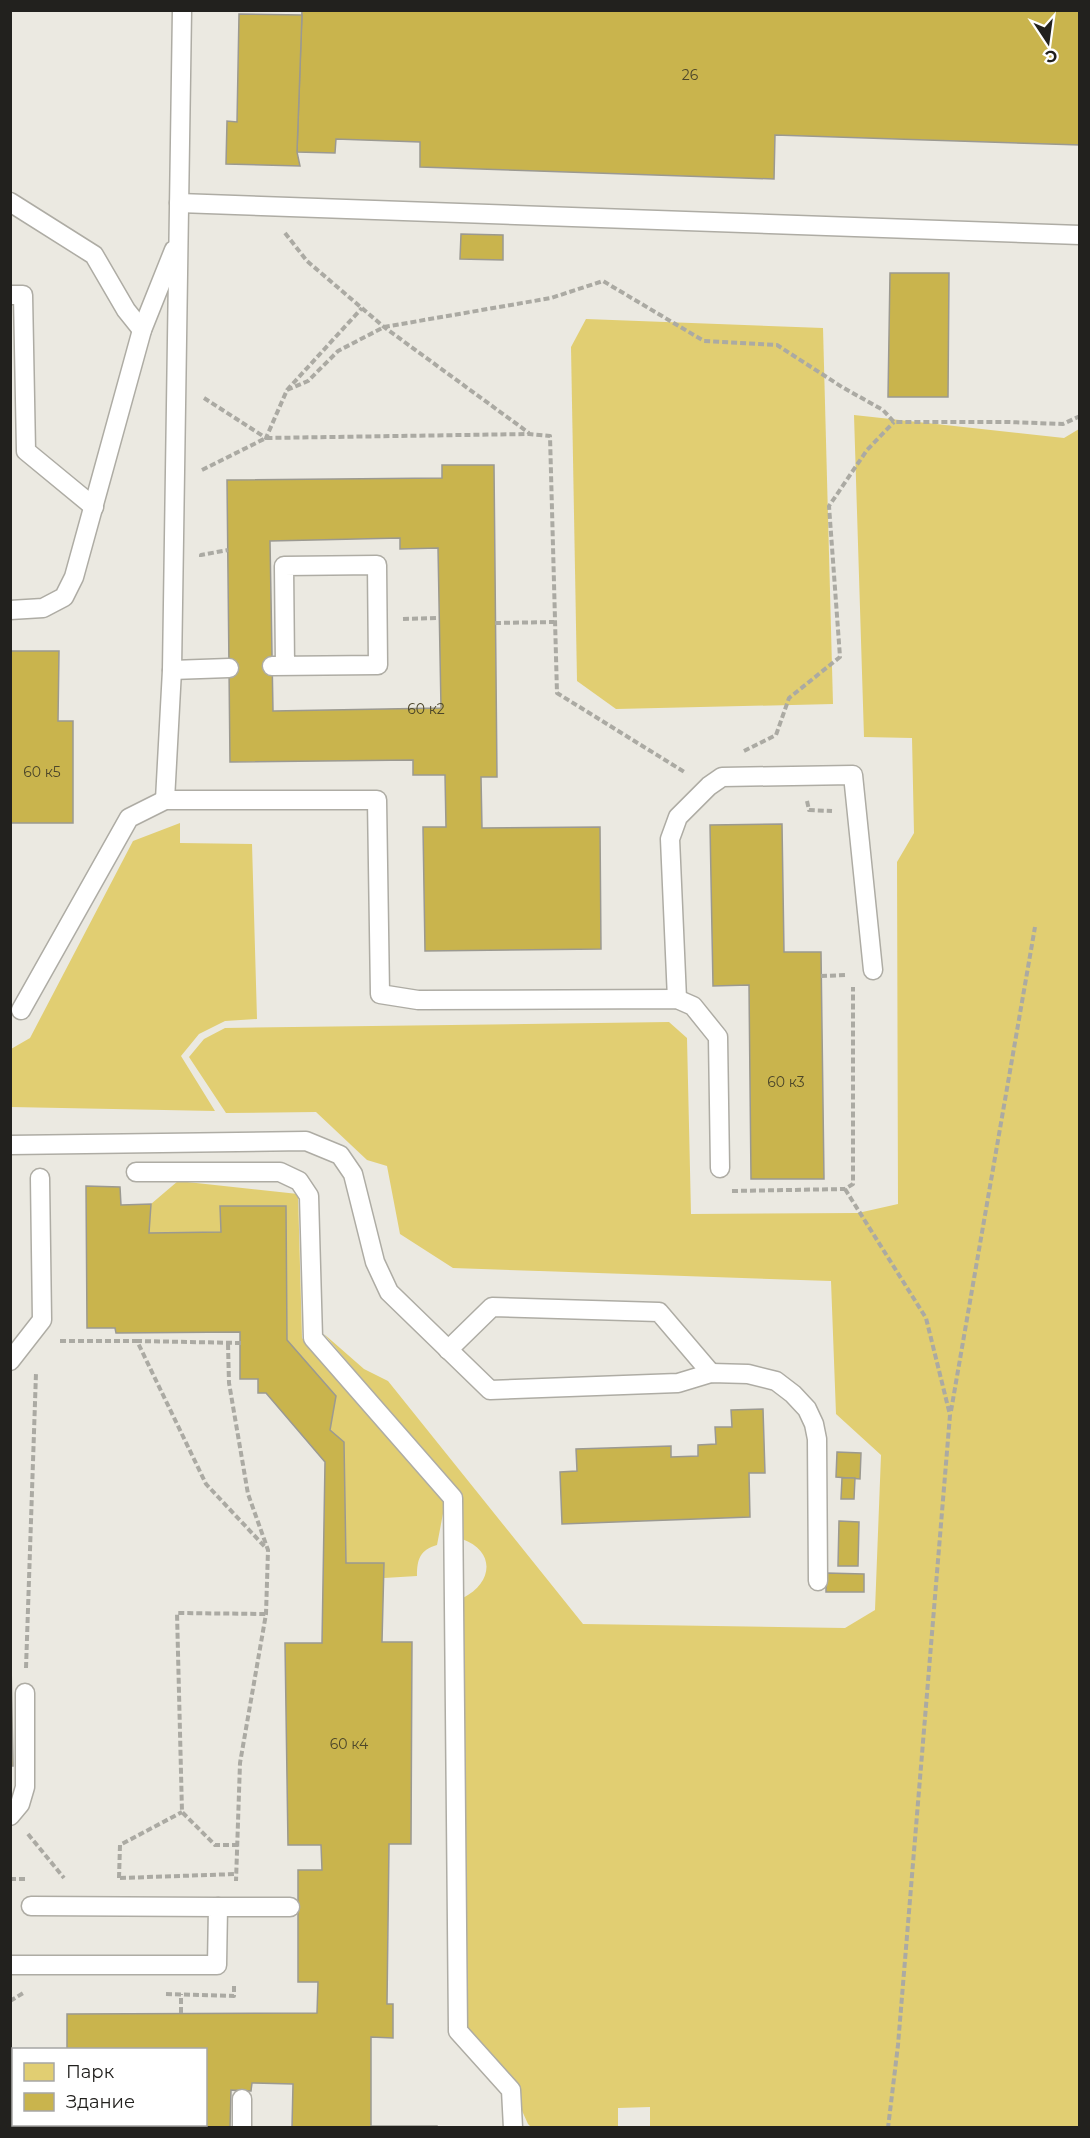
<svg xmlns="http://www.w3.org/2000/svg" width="1090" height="2138" viewBox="0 0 1090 2138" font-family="Montserrat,sans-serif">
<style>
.green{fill:#e1ce72}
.building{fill:#c9b44d;stroke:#9b9991;stroke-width:1.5;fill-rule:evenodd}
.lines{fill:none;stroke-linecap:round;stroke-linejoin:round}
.service-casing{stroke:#aeaca4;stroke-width:21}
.path{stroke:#abaaa3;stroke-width:4;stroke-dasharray:6 3;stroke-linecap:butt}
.service{stroke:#fff;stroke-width:18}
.labels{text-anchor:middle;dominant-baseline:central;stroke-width:5;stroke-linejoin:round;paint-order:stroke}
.number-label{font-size:14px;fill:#4c462a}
</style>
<rect width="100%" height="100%" fill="#ebe9e1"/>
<g class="green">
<polygon points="586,319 823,328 833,704 616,709 577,681 571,347"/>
<path d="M854,415L1064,438L1079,429V2127L650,2128V2107L618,2108V2127L532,2128L528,2124L519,2104L517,2086L466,2026L463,1598C493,1583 496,1551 462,1539L460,1495L324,1334L364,1369L388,1381L583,1624L845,1628L875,1610L881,1455L836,1414L831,1281L453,1268L400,1234L387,1166L367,1160L316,1112L226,1113L189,1057L204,1039L225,1028L669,1022L687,1038L691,1214L858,1213L898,1204L897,862L914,833L912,738L864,737Z"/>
<polygon points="180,823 180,843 252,844 257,1019 225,1021 199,1034 181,1056 215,1111 11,1107 11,1049 30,1038 133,841"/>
<path d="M178,1181L298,1194L302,1338L445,1503L437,1545C420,1550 417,1559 417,1576L384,1578V1563H346L344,1442L330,1430L336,1396L287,1340L286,1206L221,1207V1232L149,1233L151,1204Z"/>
</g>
<g class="building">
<polygon points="302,10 1080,10 1080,145 775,135 774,179 420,167 420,142 336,139 335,153 297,152"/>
<polygon points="239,14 302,15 297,152 300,166 226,164 227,121 237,122"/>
<polygon points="461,234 503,235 503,260 460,259"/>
<polygon points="890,273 949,273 948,397 888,397"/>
<path d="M442,465H494L497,777H481L482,828L600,827L601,949L425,951L423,827H446L445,775H413V760L230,762L227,480L442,478ZM400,538V549L438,548L441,708L273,711L270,541Z"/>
<polygon points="10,651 59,651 58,721 73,721 73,823 10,823"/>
<polygon points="782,824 784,952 821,952 824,1179 751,1179 749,985 713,986 710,825"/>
<polygon points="86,1186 120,1187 121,1205 151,1204 149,1233 221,1232 220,1206 286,1206 287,1340 336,1396 330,1430 344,1442 346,1563 384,1563 382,1642 412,1642 411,1844 389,1844 387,2004 393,2004 393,2038 371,2037 371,2126 437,2126 437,2128 292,2128 293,2084 252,2083 251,2091 231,2090 230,2128 68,2128 68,2124 206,2124 206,2050 67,2050 67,2014 317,2013 318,1982 298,1982 298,1870 322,1870 321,1845 288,1845 285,1643 322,1643 325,1462 266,1393 258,1393 258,1379 240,1379 240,1332 116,1333 115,1328 87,1328"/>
<polygon points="763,1409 765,1473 749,1473 750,1517 562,1524 560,1472 577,1471 576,1449 671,1446 671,1457 698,1456 698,1445 716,1444 715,1427 732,1427 731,1410"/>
<polygon points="837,1452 861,1453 860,1479 836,1477"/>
<polygon points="842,1478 855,1478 854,1499 841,1499"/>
<polygon points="839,1521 859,1522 858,1566 838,1566"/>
<polygon points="826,1573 864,1574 864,1592 826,1592"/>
<polygon points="10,1610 13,1766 10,1766"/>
</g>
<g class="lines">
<g class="service-casing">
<g id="service">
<polyline points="10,202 94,255 126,310 142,330"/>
<polyline points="179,203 1080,235"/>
<polyline points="10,295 23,295 26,451 94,507"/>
<polyline points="10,610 43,608 64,597 74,577 142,330 174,250"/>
<polyline points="272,666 378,665 377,565 284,566 285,666"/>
<polyline points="172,670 229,668"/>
<polyline points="165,800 172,670 182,10"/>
<polyline points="677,999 670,839 678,817 709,786 722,777 853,775 873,970"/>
<polyline points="21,1010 129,818 165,800 377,800 380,994 418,1000 677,999 693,1006 718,1037 720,1168"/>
<polyline points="10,1145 306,1141 340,1155 353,1174 375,1262 389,1292 490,1390 678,1383 711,1373 748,1374 776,1381 793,1394 807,1409 814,1424 817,1439 818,1581"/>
<polyline points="136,1172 280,1172 299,1181 309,1196 313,1338 453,1498 458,2031 511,2090 513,2128"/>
<polyline points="448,1350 492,1307 659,1312 711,1373"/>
<polyline points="10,1361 42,1320 40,1178"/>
<polyline points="10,1816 20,1804 25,1787 25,1693"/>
<polyline points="218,1907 290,1907"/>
<polyline points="10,1965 217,1965 218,1907 31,1906"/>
<polyline points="242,2128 242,2099"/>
</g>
</g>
<g class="path">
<polyline points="285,233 307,261 384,327 529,433"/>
<polyline points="287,390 308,381 338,351 384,327 551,298 603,281 704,341 777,345 842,387 883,410 894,422 1008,422 1063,424 1080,416"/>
<polyline points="204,398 266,438 287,390 362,308"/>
<polyline points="202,470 266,438 529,434 550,436 557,693 686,773"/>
<polyline points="201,557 201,555 228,550"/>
<polyline points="403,619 439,618"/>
<polyline points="495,623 554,622"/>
<polyline points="744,751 776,735 789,698 840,657 829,506 867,450 894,422"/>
<polyline points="807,801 809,810 832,811"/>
<polyline points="821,976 847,975"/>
<polyline points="845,1189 926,1318 950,1415 898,2045 888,2128"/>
<polyline points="732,1191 845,1189 853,1184 853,987"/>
<polyline points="60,1341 137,1341"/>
<polyline points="241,1343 137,1341 206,1484 266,1548"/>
<polyline points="228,1344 229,1383 248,1494 268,1550 266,1614 240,1763 236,1881"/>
<polyline points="951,1411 1035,927"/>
<polyline points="26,1668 36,1373"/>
<polyline points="28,1834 64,1878"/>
<polyline points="238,1845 215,1845 182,1812 177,1613 266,1614"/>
<polyline points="119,1878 120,1845 182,1812"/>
<polyline points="120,1878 237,1874"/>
<polyline points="10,1879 26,1879"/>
<polyline points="166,1994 234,1996 234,1984"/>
<polyline points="10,2001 25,1992"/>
<polyline points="181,2013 181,1994"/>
</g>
<use href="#service" class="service"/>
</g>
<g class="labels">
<g class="number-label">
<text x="690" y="75">26</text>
<text x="426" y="709">60 к2</text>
<text x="42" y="772">60 к5</text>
<text x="786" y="1082">60 к3</text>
<text x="349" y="1744">60 к4</text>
</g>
</g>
<rect width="1090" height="2138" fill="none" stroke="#22211e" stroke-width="24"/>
<rect x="12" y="2048" width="195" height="78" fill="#ffffff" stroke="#a7a6a5" stroke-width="1.5"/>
<rect x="24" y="2063" width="30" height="18" fill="#e1ce72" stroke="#a7a6a5" stroke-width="1.5"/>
<text x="66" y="2078" font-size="18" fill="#22211e">Парк</text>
<rect x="24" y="2093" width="30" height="18" fill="#c9b44d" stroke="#a7a6a5" stroke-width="1.5"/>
<text x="66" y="2108" font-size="18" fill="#22211e">Здание</text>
<g transform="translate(1048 42) rotate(167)" stroke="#ffffff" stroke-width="4.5" paint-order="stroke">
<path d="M0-4.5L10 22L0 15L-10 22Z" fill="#22211e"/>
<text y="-9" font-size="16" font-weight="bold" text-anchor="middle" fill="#22211e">С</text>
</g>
</svg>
